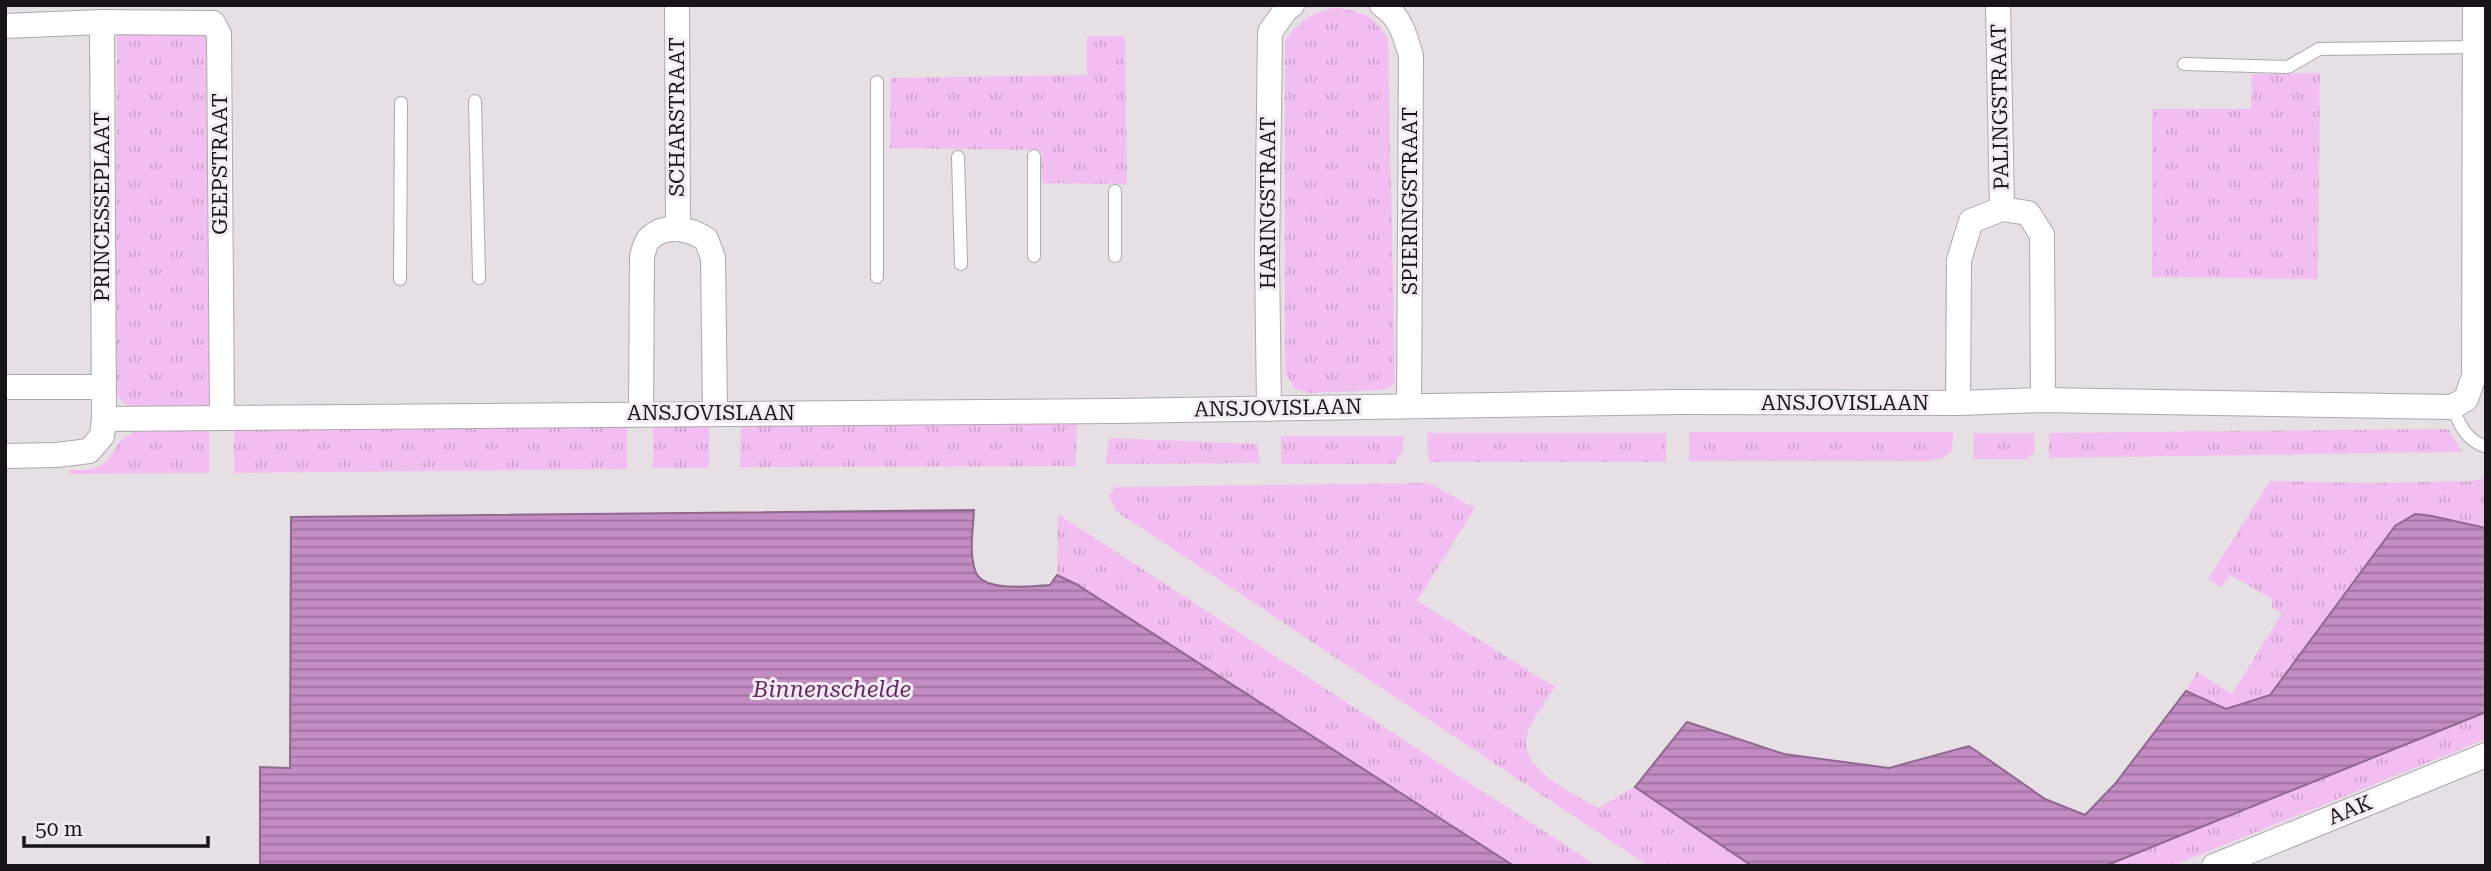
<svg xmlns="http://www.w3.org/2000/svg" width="2491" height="871" viewBox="0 0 2491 871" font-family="'Roboto Serif',serif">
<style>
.grass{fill:url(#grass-tufts)}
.water{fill:url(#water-rules);stroke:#8f688f;stroke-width:2}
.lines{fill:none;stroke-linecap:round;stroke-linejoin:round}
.lane-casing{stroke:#ada8ad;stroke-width:14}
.street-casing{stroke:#ada8ad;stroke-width:26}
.lane{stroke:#fff;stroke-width:12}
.street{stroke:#fff;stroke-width:24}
.labels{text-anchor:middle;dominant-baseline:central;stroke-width:6;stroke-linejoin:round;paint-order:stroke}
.street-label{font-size:21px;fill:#171517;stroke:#f3edf3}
.water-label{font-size:23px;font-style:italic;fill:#68266a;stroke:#f3edf3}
</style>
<defs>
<pattern id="grass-tufts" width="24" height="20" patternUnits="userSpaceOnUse" patternTransform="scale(1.75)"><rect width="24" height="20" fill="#f2bef1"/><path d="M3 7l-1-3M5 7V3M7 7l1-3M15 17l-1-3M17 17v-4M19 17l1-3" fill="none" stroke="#cfa2ce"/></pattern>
<pattern id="water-rules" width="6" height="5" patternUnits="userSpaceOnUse" patternTransform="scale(1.75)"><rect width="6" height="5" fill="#c38cc3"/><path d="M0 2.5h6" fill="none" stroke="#9d719d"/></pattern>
</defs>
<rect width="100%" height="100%" fill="#e6e0e5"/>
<g class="grass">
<path d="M1336,8C1361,11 1375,16 1388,39L1395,384L1382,390L1309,393L1296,390L1285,373V41C1298,21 1313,12 1336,8Z"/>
<polygon points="209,34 212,407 135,408 123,403 115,391 117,35"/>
<polygon points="1087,36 1125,36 1127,184 1042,183 1041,150 890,148 891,78 1087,75"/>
<polygon points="2320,73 2318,279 2152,277 2152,109 2251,109 2252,74"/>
<polygon points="1077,421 1076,466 740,467 741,425"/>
<polygon points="709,424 709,468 653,468 653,425"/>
<polygon points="627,425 627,469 234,473 234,429"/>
<polygon points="209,429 209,473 69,474 69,470 88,470 97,467 107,461 121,440 135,431"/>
<polygon points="2448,429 2463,452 2049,458 2049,433"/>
<path d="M1689,432H1953C1953,454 1951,456 1930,461H1689Z"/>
<polygon points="1427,433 1666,433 1666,462 1429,462"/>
<polygon points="1974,433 2035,433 2034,453 2026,459 1974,459"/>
<polygon points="1281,436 1403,436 1403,450 1394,464 1281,464"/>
<polygon points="1109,438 1257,444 1260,463 1106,464"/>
<polygon points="2486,477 2486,528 2432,516 2415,514 2395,525 2270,696 2226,709 2186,691 2197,672 2232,694 2282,613 2272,608 2272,599 2230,575 2222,587 2208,579 2270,481 2367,483 2474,481"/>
<path d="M1429,483L1475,508L1417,601L1555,687C1549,697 1529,724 1527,734C1518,770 1573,793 1598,808L1635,787L1752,866H1648L1117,512L1109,496L1115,487Z"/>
<polygon points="1058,514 1597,866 1514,866 1076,584 1057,575"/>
<polygon points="2486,712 2486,739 2172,866 2105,866"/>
</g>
<g class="water">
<path d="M974,510C973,529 969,552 975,570C981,593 1032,586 1050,585L1057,575L1076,584L1514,866H260V767L290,768L291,517Z"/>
<polygon points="2415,514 2432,516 2486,528 2486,712 2105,866 1752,866 1635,787 1687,722 1784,754 1889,768 1969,746 2045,799 2085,815 2115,784 2186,691 2226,709 2270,695 2395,526"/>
</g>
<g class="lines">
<g class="lane-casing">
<g id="lane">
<polyline points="2184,64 2288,67 2319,49 2475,47"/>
<polyline points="475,101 479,278"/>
<polyline points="958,157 961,264"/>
<polyline points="1034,256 1034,156"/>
<polyline points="1115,256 1115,191"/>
<polyline points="877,277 877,82"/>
<polyline points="400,279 401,103"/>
<path d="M2452,407C2461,427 2465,439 2486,447"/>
</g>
</g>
<g class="street-casing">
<g id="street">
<polyline points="677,5 678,228"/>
<path d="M1382,5C1401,17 1405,36 1411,56L1409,406"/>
<polyline points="1998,5 2002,209"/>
<polyline points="5,26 102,22 213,23 219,34 222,417"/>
<polyline points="5,387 102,387"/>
<polyline points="1958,403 1959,260 1971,221 2002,209 2028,213 2042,235 2043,400"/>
<polyline points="1269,409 1267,258 1270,32 1287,8 1292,5"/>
<path d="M641,413L642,256C644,251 645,243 648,240C664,222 690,229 706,239L713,258L715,413"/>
<polyline points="104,419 1115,411 1678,402 1958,403 2043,400 2452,407 2466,399 2474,376 2475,5"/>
<polyline points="5,456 57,455 89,451 102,436 104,419 102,22"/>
<polyline points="2214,866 2486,755"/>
</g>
</g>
<use href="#lane" class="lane"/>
<use href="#street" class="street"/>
</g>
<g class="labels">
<g class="street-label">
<text transform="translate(2000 107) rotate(-91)">PALINGSTRAAT</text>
<text transform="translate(677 117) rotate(-90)">SCHARSTRAAT</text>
<text transform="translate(220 164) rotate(-90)">GEEPSTRAAT</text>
<text transform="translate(1410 201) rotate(-90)">SPIERINGSTRAAT</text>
<text transform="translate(1268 203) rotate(-90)">HARINGSTRAAT</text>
<text transform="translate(102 207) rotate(-90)">PRINCESSEPLAAT</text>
<text x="1845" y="403">ANSJOVISLAAN</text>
<text transform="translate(1278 408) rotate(-1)">ANSJOVISLAAN</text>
<text x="711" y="413">ANSJOVISLAAN</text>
<text transform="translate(2350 810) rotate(-22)">AAK</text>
</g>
<g class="water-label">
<text x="832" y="689">Binnenschelde</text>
</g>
</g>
<rect width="2491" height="871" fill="none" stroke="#171517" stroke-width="14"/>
<path d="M24 836v10h184v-10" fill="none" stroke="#171517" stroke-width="3.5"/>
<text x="35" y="836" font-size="21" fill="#171517" stroke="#f3edf3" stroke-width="5" paint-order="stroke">50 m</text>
</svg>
